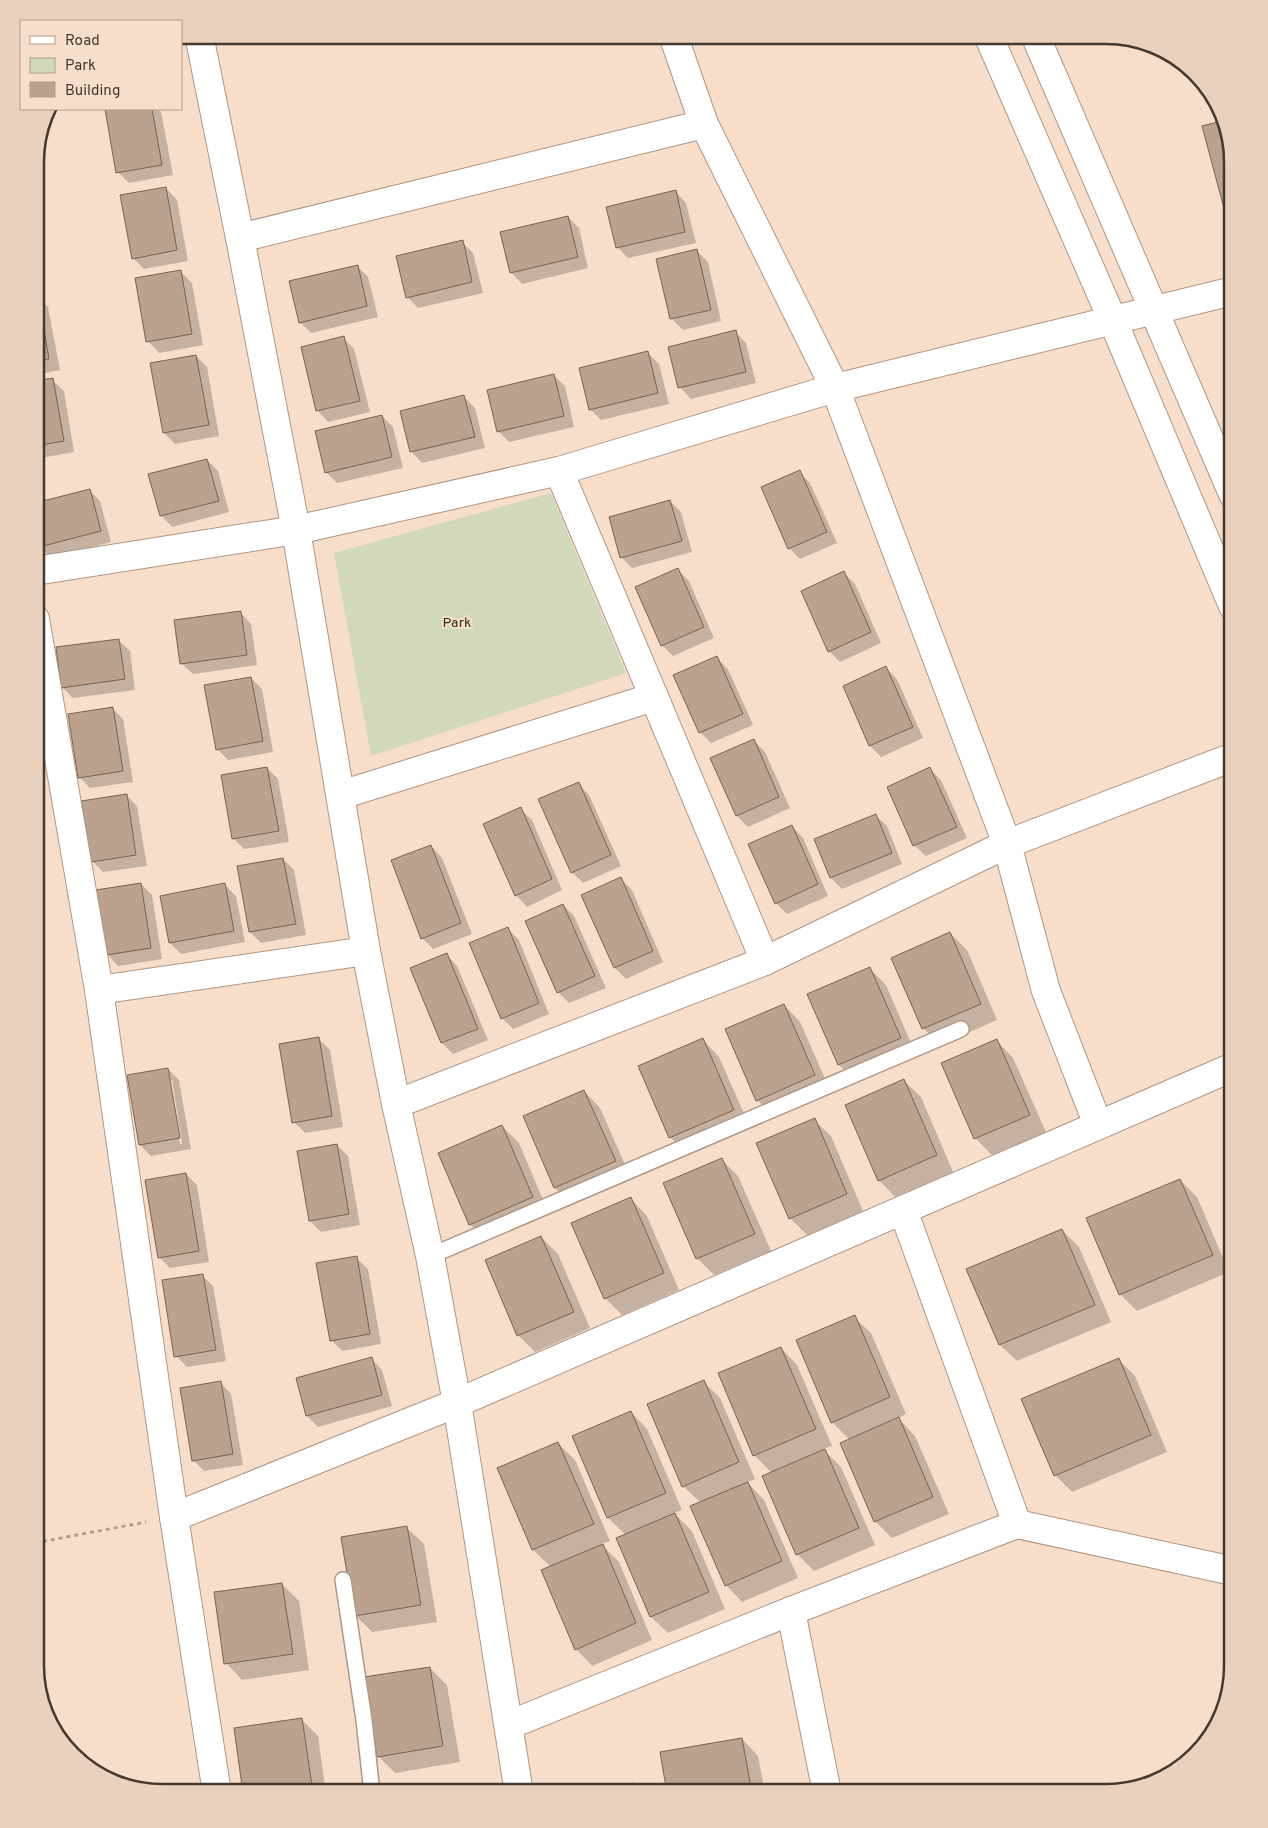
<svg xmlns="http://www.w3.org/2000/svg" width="1268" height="1828" viewBox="0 0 1268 1828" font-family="Overpass,sans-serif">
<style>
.green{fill:#d1d9ba}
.shadow{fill:#0003;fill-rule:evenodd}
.building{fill:#baa28f;stroke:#786251}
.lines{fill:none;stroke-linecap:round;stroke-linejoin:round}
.lane-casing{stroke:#af9784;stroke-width:18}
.street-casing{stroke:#af9784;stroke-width:30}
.secondary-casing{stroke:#af9784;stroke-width:30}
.path{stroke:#b29e8f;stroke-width:3;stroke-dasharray:4 4;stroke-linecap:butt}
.lane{stroke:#fff;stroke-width:15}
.street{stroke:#fff;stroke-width:28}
.secondary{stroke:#fff;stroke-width:28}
.labels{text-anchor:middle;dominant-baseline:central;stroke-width:4;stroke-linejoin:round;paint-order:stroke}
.park-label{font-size:14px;fill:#2a3109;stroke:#f7deca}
.rim{fill:none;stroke:#443931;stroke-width:2.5}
</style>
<rect width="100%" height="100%" fill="#f7deca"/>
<polygon class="green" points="551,493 626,673 371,756 334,553"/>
<g class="shadow">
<polygon points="106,109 159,109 161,112 173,175 129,183 118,172"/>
<polygon points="166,188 177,200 188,261 144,269 133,258"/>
<polygon points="675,191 686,203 696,243 628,258 617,247"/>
<polygon points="568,217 579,228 588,268 522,284 511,272"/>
<polygon points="35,233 45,288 35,290"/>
<polygon points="462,242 473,253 483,293 418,308 407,297"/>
<polygon points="697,251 708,262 721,321 683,330 671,318"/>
<polygon points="357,266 368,277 378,317 311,333 300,322"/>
<polygon points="181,272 192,283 203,345 159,353 148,341"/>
<polygon points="35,296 37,296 48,307 60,370 35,375"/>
<polygon points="735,332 746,343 756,383 691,399 680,387"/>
<polygon points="343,338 354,349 370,412 328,422 317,410"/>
<polygon points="648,353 659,364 669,404 601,420 590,409"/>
<polygon points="196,356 207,367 219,436 175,444 164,433"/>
<polygon points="553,375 565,386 574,427 509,442 498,431"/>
<polygon points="52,380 64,391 74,452 35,459 35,383"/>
<polygon points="464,397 475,408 485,448 422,463 411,451"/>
<polygon points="382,416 393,427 403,468 337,483 326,472"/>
<polygon points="207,460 218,471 229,512 172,527 161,515"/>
<polygon points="799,472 810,483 837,543 800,559 789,548"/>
<polygon points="89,490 100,501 111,542 51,558 40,547"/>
<polygon points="670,501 681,512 692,552 632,568 621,557"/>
<polygon points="678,570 689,581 714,638 673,656 662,645"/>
<polygon points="844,573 855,584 881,643 840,662 829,651"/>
<polygon points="240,612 251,624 257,665 193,674 181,663"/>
<polygon points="118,640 130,651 135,690 73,698 62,687"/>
<polygon points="717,658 728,669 753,725 711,743 700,732"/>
<polygon points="886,668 897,679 923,738 881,757 870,746 844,686"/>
<polygon points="251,678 262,689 273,752 228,760 217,749"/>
<polygon points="112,708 123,719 133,782 90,788 79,777"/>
<polygon points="754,741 765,752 790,808 748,827 737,816 712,759"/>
<polygon points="267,768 278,779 289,842 244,849 233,838"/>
<polygon points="930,769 941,780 967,838 926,856 914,845"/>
<polygon points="578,784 589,795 621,866 583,883 572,872"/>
<polygon points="126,795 137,806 147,866 103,872 92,861"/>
<polygon points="520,809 532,820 562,890 527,907 516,895"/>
<polygon points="875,815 887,826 902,864 842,889 831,878"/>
<polygon points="792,826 803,838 828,896 787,914 776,903"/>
<polygon points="431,846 442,858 472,934 433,949 422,938"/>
<polygon points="283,859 294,870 306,935 261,943 250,932"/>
<polygon points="621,879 632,890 663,962 626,979 615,968"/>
<polygon points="141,884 152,895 162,959 118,966 107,954"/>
<polygon points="225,885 236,896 245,942 181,954 170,943"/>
<polygon points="563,905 574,916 606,988 569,1003 558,992"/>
<polygon points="508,929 519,940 549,1014 513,1029 502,1018"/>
<polygon points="950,933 967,950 997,1020 940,1045 923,1028"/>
<polygon points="446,954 457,966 488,1040 453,1054 442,1043 411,968"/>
<polygon points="869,968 886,985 916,1055 855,1081 839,1065 808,994"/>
<polygon points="784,1005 800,1022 831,1092 774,1117 757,1100"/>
<polygon points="319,1039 330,1050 343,1127 305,1133 294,1122"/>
<polygon points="703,1040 719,1057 750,1127 687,1154 670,1137"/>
<polygon points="997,1041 1013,1058 1046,1132 992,1155 975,1138 943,1064"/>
<path d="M168,1069L179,1080L191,1149L151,1156L140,1145ZM169,1080H172L182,1144H180Z"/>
<polygon points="904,1081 921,1097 953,1172 895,1197 879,1180"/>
<polygon points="584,1091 600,1108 631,1178 572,1204 555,1188"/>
<polygon points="814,1120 831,1136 863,1211 807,1235 790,1218"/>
<polygon points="502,1126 519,1143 549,1214 486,1241 470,1224"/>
<polygon points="337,1145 348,1156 360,1225 321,1232 310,1221 298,1152"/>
<polygon points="722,1160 738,1176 771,1251 714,1275 697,1258"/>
<polygon points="186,1174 197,1185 209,1262 170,1268 159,1257"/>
<polygon points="1180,1180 1197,1197 1229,1272 1137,1311 1120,1294"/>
<polygon points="631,1199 647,1216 679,1290 622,1315 605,1298"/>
<polygon points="1062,1230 1079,1247 1111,1322 1017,1361 1000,1345"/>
<polygon points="541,1237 558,1254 590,1328 535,1352 518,1335"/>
<polygon points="356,1258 368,1269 381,1344 342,1351 331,1340"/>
<polygon points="202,1275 213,1286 226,1361 187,1367 176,1356"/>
<polygon points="854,1317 871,1333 906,1414 898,1418 915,1436 949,1514 892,1538 875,1521 850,1440 832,1422"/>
<polygon points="781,1348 797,1365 832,1446 823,1449 841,1467 875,1545 814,1571 797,1554 772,1473 754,1455"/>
<polygon points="371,1358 382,1370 392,1406 318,1427 307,1416 297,1379"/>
<polygon points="1119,1360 1135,1376 1167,1452 1072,1492 1055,1475"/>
<polygon points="703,1381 720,1398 755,1479 747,1482 764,1500 798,1578 742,1602 726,1585 701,1503 683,1486"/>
<polygon points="220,1382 231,1394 243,1465 204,1471 193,1460"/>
<polygon points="631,1412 647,1429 682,1510 674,1513 692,1531 725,1609 668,1633 651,1617 618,1539 626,1535 608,1518 574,1437"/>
<polygon points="558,1443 575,1460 610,1541 601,1544 619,1562 652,1640 592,1666 576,1649 551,1567 533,1550 498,1469"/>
<polygon points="407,1528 424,1544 437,1622 372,1632 355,1615"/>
<polygon points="282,1584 299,1601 309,1670 242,1680 226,1663"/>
<polygon points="430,1668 447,1685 460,1762 395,1773 378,1756"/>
<polygon points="302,1720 318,1736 326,1793 244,1793"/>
<polygon points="742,1739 758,1756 765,1793 668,1793"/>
<polygon points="633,1784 642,1793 580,1793"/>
</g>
<g class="building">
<polygon points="105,109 152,109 162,165 116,173"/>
<polygon points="1222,121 1233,162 1233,242 1202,126"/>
<polygon points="166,187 177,250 132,259 120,195"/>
<polygon points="676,190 685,232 616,248 606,207"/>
<polygon points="568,216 578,257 510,273 500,232"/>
<polygon points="463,240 472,282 406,298 396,256"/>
<polygon points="697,249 711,310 670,319 656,259"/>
<polygon points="358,265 367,306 299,323 289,281"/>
<polygon points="181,270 192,334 146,342 135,278"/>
<polygon points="38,294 49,359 35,362 35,295"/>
<polygon points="736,330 746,372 678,388 668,347"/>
<polygon points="344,336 360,401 316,411 301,347"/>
<polygon points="648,351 658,393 589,410 579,368"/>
<polygon points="196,355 209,425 163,433 150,363"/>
<polygon points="554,374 564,416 497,432 487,390"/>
<polygon points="53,378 64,441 35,446 35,381"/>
<polygon points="1233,392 1233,416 1224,396"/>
<polygon points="464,395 475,437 410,452 400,411"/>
<polygon points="382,415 392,457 325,473 315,431"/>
<polygon points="207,459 219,501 160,516 148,474"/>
<polygon points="800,470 827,532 788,549 761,487"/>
<polygon points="90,489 101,531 39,547 35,532 35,503"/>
<polygon points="670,500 682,541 620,558 609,517"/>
<polygon points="678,568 704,627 661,646 635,587"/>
<polygon points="844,571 871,632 828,652 801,591"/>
<polygon points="241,611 247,655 180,664 174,620"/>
<polygon points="119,639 125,679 61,688 56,647"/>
<polygon points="717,656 743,714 699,733 673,675"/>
<polygon points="886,666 913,727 869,746 843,686"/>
<polygon points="251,677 263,741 216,750 204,685"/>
<polygon points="113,707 123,771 78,778 68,714"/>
<polygon points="754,739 779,797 736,816 710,758"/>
<polygon points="267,767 279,831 232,839 221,775"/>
<polygon points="930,767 957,827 913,846 887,787"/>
<polygon points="579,782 611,855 571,873 538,799"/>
<polygon points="127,794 136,855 91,862 81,801"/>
<polygon points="521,807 552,879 515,896 483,824"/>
<polygon points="876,814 892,853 830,878 814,839"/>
<polygon points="792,825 818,884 775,904 748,844"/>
<polygon points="431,845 461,923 421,939 391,860"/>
<polygon points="283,858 296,924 249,932 237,866"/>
<polygon points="621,877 653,951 614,968 581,895"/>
<polygon points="141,883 151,948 106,955 96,890"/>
<polygon points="225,883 234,931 169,943 160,896"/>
<polygon points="563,904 595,976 557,993 525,921"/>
<polygon points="508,927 539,1003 501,1019 469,943"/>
<polygon points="950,932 981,1004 922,1029 891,958"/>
<polygon points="447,953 478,1029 441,1043 410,968"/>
<polygon points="870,967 901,1038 838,1065 807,994"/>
<polygon points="784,1004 815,1075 756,1101 725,1029"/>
<polygon points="319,1037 332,1116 292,1123 279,1044"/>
<polygon points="703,1038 734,1110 669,1138 638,1066"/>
<polygon points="997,1039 1030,1115 974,1139 941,1063"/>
<polygon points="168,1068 180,1138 139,1145 127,1075"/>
<polygon points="904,1079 937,1155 878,1181 845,1105"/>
<polygon points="584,1090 616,1161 554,1188 523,1116"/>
<polygon points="815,1118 847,1194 789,1219 756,1143"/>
<polygon points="502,1125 533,1197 469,1225 438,1153"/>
<polygon points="337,1144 349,1214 309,1221 297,1151"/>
<polygon points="722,1158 755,1234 696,1259 663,1183"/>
<polygon points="186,1173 199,1251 158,1258 145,1180"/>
<polygon points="1180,1179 1213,1255 1119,1295 1086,1218"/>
<polygon points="631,1197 664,1273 604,1299 571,1223"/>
<polygon points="1062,1229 1095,1305 999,1345 966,1269"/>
<polygon points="541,1236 574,1312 517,1336 485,1260"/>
<polygon points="357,1256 370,1334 330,1341 316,1263"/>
<polygon points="203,1274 216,1350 174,1357 162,1280"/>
<polygon points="855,1315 890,1397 831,1423 796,1340"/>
<polygon points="1232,1316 1233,1316 1233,1368 1229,1367"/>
<polygon points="781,1347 816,1429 753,1456 718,1373"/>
<polygon points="372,1357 382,1395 306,1416 296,1378"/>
<polygon points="1119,1358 1151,1435 1054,1476 1021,1399"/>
<polygon points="704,1380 739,1462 682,1487 647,1404"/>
<polygon points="221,1381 233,1454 192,1461 180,1388"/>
<polygon points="631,1411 666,1493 607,1518 572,1436"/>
<polygon points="899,1417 933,1497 874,1522 840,1443"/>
<polygon points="558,1442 594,1524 532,1550 497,1468"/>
<polygon points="825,1449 859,1528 796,1555 762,1476"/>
<polygon points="1233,1479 1233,1518 1227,1517"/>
<polygon points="748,1482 782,1561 725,1586 690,1506"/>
<polygon points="675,1513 709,1592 650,1617 616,1538"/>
<polygon points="407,1526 421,1605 354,1616 341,1537"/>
<polygon points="603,1544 636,1623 575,1650 541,1570"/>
<polygon points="282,1583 293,1654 224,1664 214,1592"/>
<polygon points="430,1667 443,1746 377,1757 364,1677"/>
<polygon points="302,1718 313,1793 243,1793 234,1728"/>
<polygon points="742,1738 752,1793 667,1793 660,1752"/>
<polygon points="633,1783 635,1793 573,1793"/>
</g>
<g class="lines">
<g class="lane-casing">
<g id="lane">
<polyline points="430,1256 961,1029"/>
<polyline points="343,1580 364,1720 372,1793"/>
</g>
</g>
<g class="street-casing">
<g id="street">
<polyline points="199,35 240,238 296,530 366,951 396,1104 430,1256 457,1403 519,1793"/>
<polyline points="673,35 704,124 835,388 1007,844 1046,991 1098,1125"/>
<polyline points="240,238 704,124"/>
<polyline points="559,471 765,961"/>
<polyline points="35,571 296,530 559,471 835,388 1233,291"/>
<polyline points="341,795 654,697"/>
<polyline points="99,990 366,951"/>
<polyline points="396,1104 765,961 1007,844 1233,757"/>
<polyline points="903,1210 1017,1524"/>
<polyline points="174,1517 457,1403 1233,1067"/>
<polyline points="791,1611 827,1793"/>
<polyline points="509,1725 791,1611 1017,1524 1233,1571"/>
</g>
</g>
<g class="secondary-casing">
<g id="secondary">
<polyline points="988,35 1113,321 1233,606"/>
<polyline points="1035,35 1233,494"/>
<polyline points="35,619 99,990 174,1517 217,1793"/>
</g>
</g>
<polyline class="path" points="35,1543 146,1522"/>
<use href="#lane" class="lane"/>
<use href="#street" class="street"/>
<use href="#secondary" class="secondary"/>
</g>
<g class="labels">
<g class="park-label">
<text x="457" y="623">Park</text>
</g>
</g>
<path d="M0 0H1268V1828H0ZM162 44H1106A118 118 0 0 1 1224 162V1666A118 118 0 0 1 1106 1784H162A118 118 0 0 1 44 1666V162A118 118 0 0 1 162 44Z" fill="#e9d1be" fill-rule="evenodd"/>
<path class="rim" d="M162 44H1106A118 118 0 0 1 1224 162V1666A118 118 0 0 1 1106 1784H162A118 118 0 0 1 44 1666V162A118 118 0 0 1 162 44Z"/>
<rect x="20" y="20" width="162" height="90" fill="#f7deca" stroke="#af9c8d"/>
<rect x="30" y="36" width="25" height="8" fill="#ffffff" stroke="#af9c8d"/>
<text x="65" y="45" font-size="15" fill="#443931">Road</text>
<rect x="30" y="58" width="25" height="15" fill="#d1d9ba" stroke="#af9c8d"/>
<text x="65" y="70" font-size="15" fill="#443931">Park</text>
<rect x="30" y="82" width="25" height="15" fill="#baa28f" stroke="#af9c8d"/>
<text x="65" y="95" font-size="15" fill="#443931">Building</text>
</svg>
